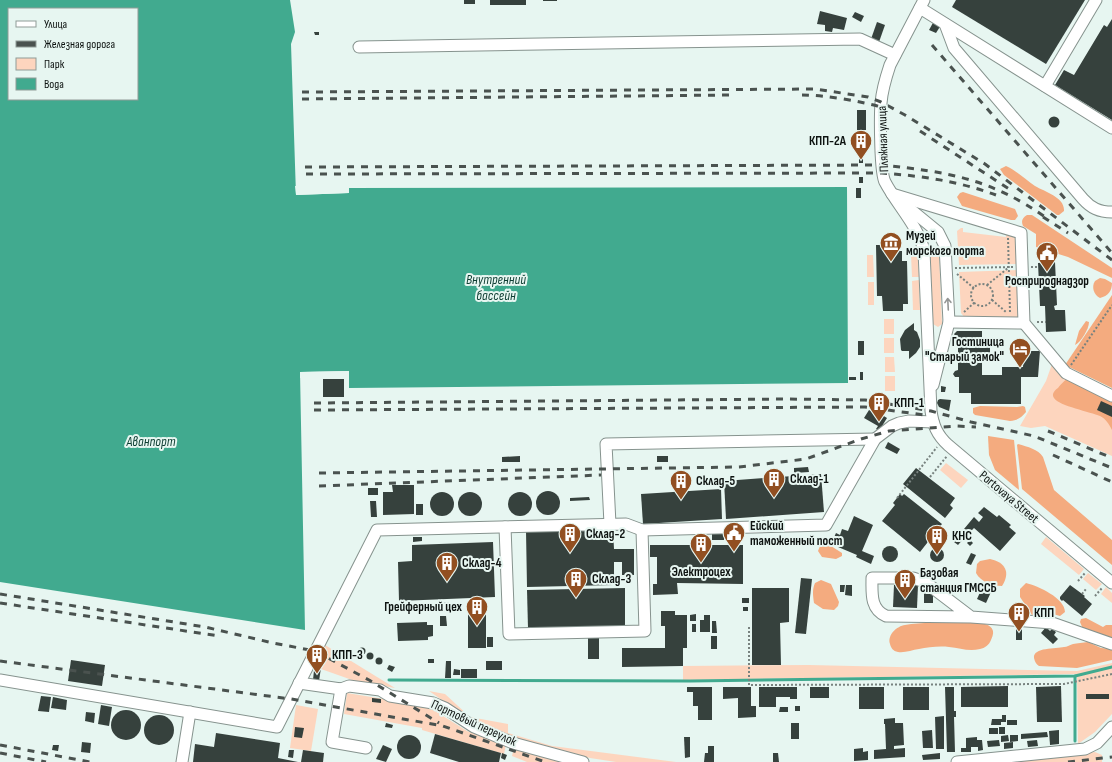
<svg xmlns="http://www.w3.org/2000/svg" width="1112" height="762" viewBox="0 0 1112 762" font-family="'Sofia Sans Condensed',sans-serif">
<style>
.green{fill:#fdd5be}
.forest{fill:#f4ab7f}
.water{fill:#41aa8f;fill-rule:evenodd}
.pier{fill:#e7f6f1}
.lines{fill:none;stroke-linecap:round;stroke-linejoin:round}
.stream{stroke:#41aa8f;stroke-width:3}
.building{fill:#36413d}
.minor-casing{stroke:#86938e;stroke-width:13}
.path{stroke:#78827f;stroke-width:2;stroke-dasharray:2 2;stroke-linecap:butt}
.minor{stroke:#fff;stroke-width:11}
.rail{stroke:#4a524f;stroke-width:3;stroke-dasharray:7 7;stroke-linecap:butt}
.oneway{stroke:#939594}
.labels{text-anchor:middle;dominant-baseline:central;stroke-width:4;stroke-linejoin:round;paint-order:stroke}
.street-label{font-size:13px;fill:#0e1311;stroke:#e7f6f1}
.poi-label{font-size:13px;font-weight:bold;fill:#0e1311;stroke:#e7f6f1;text-anchor:start}
.water-label{font-size:14px;font-style:italic;fill:#0e3d32;stroke:#e7f6f1}
</style>
<rect width="100%" height="100%" fill="#e7f6f1"/>
<g class="green">
<polygon points="961,228 963,228 963,232 1006,237 1006,233 1017,236 1018,264 959,265 957,231"/>
<polygon points="934,249 939,251 942,324 938,327 933,324 929,252"/>
<polygon points="918,254 919,277 912,277 911,255"/>
<polygon points="867,255 873,255 874,277 867,277"/>
<polygon points="1018,270 1019,319 965,318 961,313 959,272"/>
<polygon points="919,280 920,310 913,310 912,281"/>
<rect x="868" y="282" width="6" height="23"/>
<rect x="884" y="319" width="10" height="15"/>
<rect x="884" y="338" width="10" height="15"/>
<polygon points="885,357 894,357 895,372 885,372"/>
<polygon points="1052,364 1112,399 1112,456 1045,426 1031,428 1020,426 1046,381"/>
<rect x="885" y="376" width="10" height="15"/>
<polygon points="946,463 968,480 961,488 940,470"/>
<polygon points="1046,537 1084,569 1079,575 1041,544"/>
<polygon points="1088,573 1102,584 1096,590 1083,579"/>
<polygon points="1106,587 1112,593 1112,603 1101,594"/>
<polygon points="325,645 395,688 355,681 321,669"/>
<polygon points="1112,663 1112,714 1095,732 1078,744 1077,674 683,680 683,666 809,665 1077,671"/>
<polygon points="429,691 445,694 470,717 508,724 508,733 552,746 676,762 616,762 590,758 518,740 468,718"/>
<polygon points="347,693 427,706 467,731 506,745 504,754 422,730 422,728 344,714"/>
<polygon points="296,705 318,709 311,751 290,748"/>
<polygon points="514,748 569,762 527,762 512,756"/>
<polygon points="1095,752 1102,755 1102,762 998,762"/>
</g>
<g class="forest">
<path d="M1006,166C1017,171 1025,179 1035,186C1045,192 1065,197 1064,211L1059,215H1057L1004,175L1000,169Z"/>
<polygon points="963,192 1015,209 1018,216 1015,220 1011,220 962,206 957,197 960,193"/>
<path d="M1027,215H1032L1112,268V278L1068,257L1036,247V234L1023,226C1021,221 1022,218 1027,215Z"/>
<path d="M1100,278L1105,279L1112,283C1112,291 1108,296 1100,298C1094,295 1091,287 1095,281Z"/>
<polygon points="1112,295 1112,388 1065,365"/>
<path d="M1086,321L1089,322C1089,329 1081,342 1075,345L1079,331Z"/>
<path d="M1067,379L1112,401V430C1109,424 1106,419 1100,416C1091,412 1059,406 1054,398C1051,394 1055,390 1058,388C1061,384 1063,382 1067,379Z"/>
<path d="M980,406L1017,407L1023,406L1025,407L1026,412C1021,418 1018,420 1010,421L975,415L973,413V408Z"/>
<polygon points="988,436 1014,440 1019,490 995,470 989,455"/>
<path d="M1018,444C1028,447 1038,449 1043,457L1054,490L1112,540V565L1022,489L1017,445Z"/>
<polygon points="825,544 831,546 842,553 842,556 836,559 822,557 818,551 820,546"/>
<path d="M990,559C1005,562 1011,572 1002,586C992,586 981,582 976,573L977,564L980,561Z"/>
<path d="M821,580L831,584L839,602L838,606L834,610L823,609L814,603C813,595 812,590 815,583Z"/>
<path d="M1026,583C1038,586 1065,598 1065,612L1060,616L1053,614L1039,617L1032,615L1020,597V589Z"/>
<polygon points="1086,618 1103,627 1106,625 1112,625 1112,640 1083,629 1080,622 1081,619"/>
<path d="M957,622C969,623 1002,619 991,640C989,645 985,648 980,649C969,652 960,648 949,647C940,646 928,647 919,649C912,650 905,653 898,652C893,651 891,648 890,644C887,635 897,626 905,625C921,622 941,623 957,622Z"/>
<path d="M1088,642L1101,648L1112,649V660L1077,668L1039,666C1036,664 1035,662 1034,658C1033,647 1056,649 1064,647C1067,647 1069,645 1073,644C1077,643 1083,643 1088,642Z"/>
</g>
<path class="water" d="M0,0H290L295,32L291,44L296,195L349,193V188L847,187L848,383L349,388V371L300,372L305,630L0,582ZM9,9H137V99H9Z"/>
<g class="pier">
<polygon points="295,186 297,186 298,193 347,191 347,187 349,186 349,193 296,195"/>
<polygon points="349,371 349,377 347,377 347,373 302,374 302,378 300,378 300,372"/>
</g>
<g class="lines">
<g class="stream">
<polyline points="1075,676 1075,741"/>
<polyline points="389,680 690,681 1075,676 1112,667"/>
</g>
</g>
<g class="building">
<rect x="464" y="0" width="11" height="4"/>
<rect x="490" y="0" width="36" height="5"/>
<rect x="543" y="0" width="14" height="1"/>
<polygon points="956,0 1085,0 1046,64 952,7"/>
<polygon points="820,11 847,18 844,30 833,28 832,32 825,31 825,25 817,24"/>
<polygon points="855,12 864,16 861,22 852,17"/>
<polygon points="1112,19 1112,120 1055,85 1064,70 1074,75 1104,25 1107,27"/>
<polygon points="934,21 941,25 936,33 929,30"/>
<polygon points="877,22 885,25 879,42 871,39"/>
<polygon points="314,32 319,32 319,35 315,35"/>
<rect x="857" y="110" width="9" height="20"/>
<circle cx="1054" cy="122" r="5.5"/>
<rect x="855" y="132" width="11" height="12"/>
<rect x="859" y="158" width="4" height="5"/>
<rect x="859" y="177" width="4" height="6"/>
<rect x="856" y="188" width="5" height="10"/>
<polygon points="876,245 897,245 897,251 902,251 902,261 907,261 908,304 903,304 903,311 883,311 882,296 877,296"/>
<polygon points="1055,262 1057,305 1054,306 1055,310 1065,310 1066,331 1046,332 1045,306 1040,306 1038,263"/>
<polygon points="914,323 914,330 917,332 920,340 920,347 916,353 909,359 909,351 902,351 901,350 900,339 905,330"/>
<polygon points="957,331 982,331 982,340 990,340 990,353 982,353 982,375 1002,375 1002,367 1023,367 1024,351 1040,351 1038,377 1021,377 1021,404 971,404 971,393 959,393 959,377 955,377 953,374 955,371 958,370 958,338 956,337 954,334"/>
<rect x="858" y="341" width="6" height="14"/>
<rect x="860" y="372" width="3" height="8"/>
<rect x="849" y="377" width="7" height="3"/>
<rect x="323" y="379" width="21" height="18"/>
<polygon points="941,386 946,387 945,392 941,392"/>
<polygon points="940,399 951,400 949,411 939,407 937,403 938,400"/>
<polygon points="1101,401 1112,406 1112,417 1097,410"/>
<polygon points="869,410 873,412 874,410 887,418 879,431 876,429 878,426 864,418"/>
<polygon points="888,442 900,449 897,454 885,448"/>
<polygon points="520,456 520,462 502,462 502,457"/>
<rect x="657" y="456" width="11" height="6"/>
<polygon points="808,467 809,472 794,473 794,468"/>
<polygon points="916,468 955,498 950,505 953,508 945,518 903,484"/>
<polygon points="821,474 824,512 726,519 724,481"/>
<polygon points="392,485 414,485 414,514 383,515 383,492 393,492"/>
<rect x="368" y="488" width="10" height="7"/>
<polygon points="721,489 722,519 643,524 641,494"/>
<circle cx="548" cy="503" r="12"/>
<circle cx="442" cy="504" r="12"/>
<circle cx="470" cy="504" r="12"/>
<circle cx="520" cy="504" r="12"/>
<polygon points="900,494 902,496 904,494 942,524 920,552 882,521 895,505 893,503"/>
<polygon points="589,497 590,500 570,501 570,498"/>
<polygon points="370,501 376,501 377,517 371,517"/>
<rect x="416" y="504" width="7" height="11"/>
<polygon points="984,507 997,517 999,515 1011,525 1009,527 1016,533 1000,551 974,528 969,533 964,529 974,517 979,522 983,517 978,513"/>
<polygon points="854,516 873,525 862,551 874,556 871,564 856,557 857,555 831,544 836,533 840,535 842,529 848,531"/>
<polygon points="613,529 614,549 634,549 634,575 622,575 622,562 614,562 614,585 527,587 526,531"/>
<rect x="712" y="534" width="12" height="6"/>
<polygon points="962,534 965,537 958,545 954,542"/>
<polygon points="413,537 422,537 422,541 413,542"/>
<polygon points="970,540 973,543 970,546 967,543"/>
<polygon points="493,542 495,597 399,601 398,562 412,561 412,545"/>
<polygon points="650,545 743,545 743,584 677,583 678,594 653,595 653,584 657,584 657,557 650,557"/>
<circle cx="890" cy="554" r="8"/>
<circle cx="937" cy="555" r="7"/>
<polygon points="971,553 976,555 971,565 966,563"/>
<rect x="927" y="571" width="3" height="8"/>
<rect x="622" y="577" width="5" height="5"/>
<polygon points="801,578 812,579 806,634 795,633"/>
<polygon points="840,585 845,585 844,592 840,592"/>
<polygon points="846,585 852,585 852,596 845,595"/>
<polygon points="894,585 918,585 917,608 893,607"/>
<polygon points="1070,585 1085,596 1084,597 1092,604 1082,616 1063,600 1062,601 1060,599 1060,597"/>
<polygon points="625,588 625,626 528,628 527,590"/>
<polygon points="752,588 789,588 789,622 780,623 781,665 752,665"/>
<polygon points="982,588 991,592 986,603 977,599"/>
<rect x="924" y="592" width="9" height="11"/>
<rect x="742" y="598" width="7" height="5"/>
<circle cx="447" cy="607" r="5"/>
<rect x="468" y="605" width="18" height="43"/>
<rect x="743" y="607" width="5" height="4"/>
<polygon points="661,611 675,611 675,615 687,615 687,648 683,648 683,666 622,667 622,648 665,648 665,626 661,626"/>
<polygon points="696,614 696,621 690,621 690,615"/>
<polygon points="704,615 710,615 710,632 700,632 700,620 704,620"/>
<polygon points="440,616 446,616 447,626 440,626"/>
<polygon points="712,621 716,621 717,633 712,633"/>
<polygon points="427,622 427,625 433,625 433,636 428,637 428,640 398,641 397,623"/>
<rect x="692" y="624" width="4" height="8"/>
<rect x="1016" y="627" width="6" height="13"/>
<polygon points="1046,627 1050,631 1052,629 1056,632 1054,635 1058,639 1053,644 1041,633"/>
<rect x="711" y="636" width="6" height="13"/>
<rect x="487" y="637" width="6" height="10"/>
<polygon points="599,637 599,659 588,659 588,638"/>
<circle cx="362" cy="651" r="3.5"/>
<circle cx="370" cy="656" r="3.5"/>
<circle cx="379" cy="661" r="3.5"/>
<rect x="428" y="659" width="6" height="4"/>
<polygon points="71,660 105,665 102,686 68,681"/>
<polygon points="315,661 322,661 319,681 313,680"/>
<polygon points="446,661 451,661 451,678 445,678"/>
<rect x="486" y="661" width="16" height="9"/>
<polygon points="389,665 395,667 392,672 387,669"/>
<polygon points="454,669 460,670 460,675 453,675"/>
<rect x="461" y="669" width="16" height="9"/>
<polygon points="1008,686 1008,707 961,707 961,687"/>
<polygon points="1061,686 1062,722 1037,722 1036,687"/>
<polygon points="687,687 712,687 712,720 698,720 698,706 693,706 693,692 687,692"/>
<polygon points="723,687 751,687 751,706 756,706 756,717 738,718 738,698 723,699"/>
<polygon points="759,687 797,687 797,699 790,699 790,697 776,697 776,707 759,707"/>
<rect x="810" y="687" width="19" height="11"/>
<rect x="859" y="687" width="25" height="22"/>
<rect x="903" y="687" width="26" height="23"/>
<polygon points="945,687 954,687 954,711 956,711 956,717 954,717 955,752 947,752"/>
<rect x="1086" y="694" width="23" height="5"/>
<polygon points="41,696 51,697 49,712 38,711"/>
<polygon points="53,697 67,700 66,710 51,708"/>
<polygon points="372,698 381,699 381,703 372,702"/>
<polygon points="101,705 112,707 109,726 98,724"/>
<rect x="795" y="706" width="5" height="5"/>
<polygon points="780,707 788,707 788,712 779,712"/>
<circle cx="126" cy="725" r="15"/>
<polygon points="86,712 95,713 94,723 85,721"/>
<circle cx="159" cy="730" r="15"/>
<polygon points="1002,715 1006,715 1006,722 1001,722 1001,725 991,725 992,719 1002,719"/>
<polygon points="944,716 944,749 936,749 935,717"/>
<polygon points="895,718 895,723 903,723 904,745 894,746 894,749 905,748 905,757 874,759 874,750 886,749 885,724 884,724 884,719"/>
<rect x="1007" y="720" width="10" height="5"/>
<polygon points="386,723 393,725 392,728 385,727"/>
<rect x="791" y="723" width="8" height="16"/>
<polygon points="295,727 304,728 302,738 294,737"/>
<rect x="999" y="727" width="6" height="7"/>
<rect x="989" y="728" width="9" height="6"/>
<polygon points="932,730 933,748 923,748 922,731"/>
<polygon points="1059,730 1059,744 1050,745 1049,731"/>
<polygon points="1047,732 1048,737 1021,739 1021,734"/>
<polygon points="216,733 280,743 278,758 298,762 193,762 195,744 214,747"/>
<polygon points="435,734 501,753 499,762 459,762 430,753"/>
<circle cx="409" cy="747" r="12"/>
<polygon points="1008,735 1009,741 1001,742 1001,736"/>
<polygon points="1010,735 1018,735 1018,741 1010,742"/>
<polygon points="684,737 690,737 690,757 685,758"/>
<polygon points="977,737 977,740 982,740 983,750 978,751 978,747 971,747 971,752 961,752 961,748 966,748 966,738"/>
<polygon points="999,740 1000,746 988,747 987,741"/>
<polygon points="1037,740 1038,746 1028,747 1027,741"/>
<polygon points="82,742 91,743 90,753 81,752"/>
<polygon points="1013,742 1013,748 1004,749 1004,743"/>
<polygon points="53,745 59,745 58,751 52,750"/>
<polygon points="383,745 392,749 386,762 376,759"/>
<polygon points="708,746 714,746 714,762 704,762 705,753 708,753"/>
<polygon points="863,748 863,752 868,751 868,760 854,761 854,749"/>
<polygon points="289,750 294,750 293,758 288,757"/>
<polygon points="303,750 324,753 323,762 301,762"/>
<polygon points="502,753 507,755 505,760 501,758"/>
<polygon points="773,753 778,753 779,762 773,762"/>
<polygon points="940,753 940,759 923,760 922,755"/>
</g>
<g class="lines">
<g class="minor-casing">
<g id="minor">
<path d="M924,0L890,65C886,77 882,90 881,103C880,116 880,173 885,182C897,205 919,227 924,251L931,411C933,425 937,435 948,445L1112,583"/>
<polyline points="920,8 1112,128"/>
<path d="M945,24L954,48L1083,199C1091,208 1099,212 1112,212"/>
<polyline points="359,47 860,39 895,55"/>
<polyline points="1045,86 1096,0"/>
<polyline points="892,194 1021,233 1024,323 1066,373 1112,396"/>
<polyline points="899,200 938,232 945,246 949,322 933,385"/>
<polyline points="949,322 1024,323"/>
<polyline points="610,524 606,444 875,439"/>
<polyline points="505,527 509,634 645,631 642,530"/>
<path d="M971,617L925,582L913,578H872C872,593 870,609 886,616L971,617L1052,623L1112,644"/>
<polyline points="0,680 277,727 377,530 626,524 642,530 826,525 875,439 892,426 899,423 909,421 933,422"/>
<polyline points="299,683 341,689"/>
<polyline points="341,689 349,686 380,690 390,696 433,703 445,708 474,727 513,743 583,762"/>
<polyline points="341,689 332,742 366,748"/>
<polyline points="182,762 190,712"/>
<polyline points="957,762 1085,749 1097,743 1112,727"/>
</g>
</g>
<g class="path">
<polyline points="1008,238 1010,312"/>
<polyline points="1031,267 1038,267"/>
<polyline points="955,268 1013,267"/>
<polyline points="957,274 974,288"/>
<circle cx="982" cy="295" r="11"/>
<polyline points="987,285 1008,268"/>
<polyline points="992,300 1006,312"/>
<polyline points="964,312 975,302"/>
<polyline points="1037,322 1046,322"/>
<polyline points="1071,365 1112,305"/>
<polyline points="930,477 947,456"/>
<polyline points="897,498 937,447"/>
<polyline points="1078,581 1085,573"/>
<polyline points="1082,594 1086,589"/>
<polyline points="1095,596 1102,588"/>
<polyline points="749,627 749,685 1064,684 1112,674"/>
</g>
<use href="#minor" class="minor"/>
<g class="rail">
<polyline points="932,45 1112,253"/>
<polyline points="302,92 815,89 868,97 881,102 905,115 985,164 1112,260"/>
<path d="M802,95C824,95 860,101 881,107"/>
<polyline points="302,99 734,95"/>
<polyline points="920,131 1009,189"/>
<path d="M305,167L882,165C949,172 992,179 1048,219"/>
<path d="M306,174L882,173C922,176 958,181 996,195"/>
<polyline points="1043,217 1068,233"/>
<polyline points="314,403 787,399 865,400 931,411 971,422 1034,436 1112,468"/>
<polyline points="314,410 865,407 925,415"/>
<polyline points="1048,431 1112,458"/>
<polyline points="1053,455 1112,482"/>
<polyline points="319,473 739,467 806,459 861,439 889,431 956,426 976,427"/>
<polyline points="319,486 601,475"/>
<polyline points="0,594 205,627 273,643 315,651 369,680 439,723"/>
<polyline points="0,603 219,636"/>
<polyline points="0,661 291,699 443,726 545,762"/>
<polyline points="0,745 90,762"/>
<polyline points="0,753 46,762"/>
<polyline points="1068,762 1112,757"/>
</g>
</g>
<defs><path id="oneway-shaft" d="M-6 0H5M1.5-3L5.5 0L1.5 3" fill="none" stroke-width="1.6" stroke-linecap="round" stroke-linejoin="round"/></defs>
<use class="oneway" href="#oneway-shaft" transform="translate(948 304) rotate(-93)"/>
<defs>
<g id="building-pin" transform="scale(1.15)"><path d="M0 17L-7.5 6A9.5 9.5 0 1 1 7.5 6Z" fill="#924f21" stroke="#e7f6f1"/><path d="M-4-6H4V6H1V3H-1V6H-4ZM-2.5-4.3h1.7v1.8h-1.7ZM.8-4.3h1.7v1.8H.8ZM-2.5-1h1.7V.8h-1.7ZM.8-1h1.7V.8H.8Z" fill="#fff"/></g>
<g id="museum-pin" transform="scale(1.15)"><path d="M0 17L-7.5 6A9.5 9.5 0 1 1 7.5 6Z" fill="#924f21" stroke="#e7f6f1"/><path d="M0-6L6-3V-2H-6V-3ZM-5-1h2V3h-2ZM-1-1h2V3h-2ZM3-1h2V3H3ZM-6 4H6V6H-6Z" fill="#fff"/></g>
<g id="civic-pin" transform="scale(1.15)"><path d="M0 17L-7.5 6A9.5 9.5 0 1 1 7.5 6Z" fill="#924f21" stroke="#e7f6f1"/><path d="M-.6-6.5H3V-4.5H.6V-3L4-1V1h2V6H-6V1h2V-1L-.6-3ZM-1.2 2.5V6h2.4V2.5Z" fill="#fff"/></g>
<g id="hotel-pin" transform="scale(1.15)"><path d="M0 17L-7.5 6A9.5 9.5 0 1 1 7.5 6Z" fill="#924f21" stroke="#e7f6f1"/><path d="M-6-4.5h1.5V1H6V5H4.5V3h-9V5H-6ZM-4 0a1.8 1.8 0 1 1 3.6 0ZM.5 0V-2.5h3Q6-2.5 6 0Z" fill="#fff"/></g>
</defs>
<g fill-rule="evenodd">
<use href="#building-pin" x="861" y="141"/>
<use href="#museum-pin" x="891" y="243"/>
<use href="#civic-pin" x="1047" y="253"/>
<use href="#hotel-pin" x="1020" y="349"/>
<use href="#building-pin" x="879" y="403"/>
<use href="#building-pin" x="774" y="479"/>
<use href="#building-pin" x="681" y="481"/>
<use href="#civic-pin" x="734" y="533"/>
<use href="#building-pin" x="570" y="534"/>
<use href="#building-pin" x="937" y="536"/>
<use href="#building-pin" x="701" y="544"/>
<use href="#building-pin" x="447" y="563"/>
<use href="#building-pin" x="576" y="579"/>
<use href="#building-pin" x="905" y="580"/>
<use href="#building-pin" x="477" y="607"/>
<use href="#building-pin" x="1019" y="613"/>
<use href="#building-pin" x="317" y="655"/>
</g>
<g class="labels">
<g class="street-label">
<text transform="translate(883 139) rotate(-92)">Пляжная улица</text>
<text transform="translate(1009 497) rotate(40)">Portovaya Street</text>
<text transform="translate(474 723) rotate(25)">Портовый переулок</text>
</g>
<g class="poi-label">
<text x="846" y="141" text-anchor="end">КПП-2А</text>
<text x="906" y="236">Музей<tspan x="906" dy="15">морского порта</tspan></text>
<text x="1047" y="281" text-anchor="middle">Росприроднадзор</text>
<text x="1004" y="342" text-anchor="end">Гостиница<tspan x="1004" dy="15">"Старый замок"</tspan></text>
<text x="894" y="403">КПП-1</text>
<text x="790" y="479">Склад-1</text>
<text x="696" y="481">Склад-5</text>
<text x="750" y="526">Ейский<tspan x="750" dy="15">таможенный пост</tspan></text>
<text x="586" y="534">Склад-2</text>
<text x="952" y="536">КНС</text>
<text x="462" y="563">Склад-4</text>
<text x="701" y="572" text-anchor="middle">Электроцех</text>
<text x="920" y="573">Базовая<tspan x="920" dy="15">станция ГМССБ</tspan></text>
<text x="592" y="579">Склад-3</text>
<text x="462" y="607" text-anchor="end">Грейферный цех</text>
<text x="1034" y="613">КПП</text>
<text x="332" y="655">КПП-3</text>
</g>
<g class="water-label">
<text x="496" y="279">Внутренний<tspan x="496" dy="16">бассейн</tspan></text>
<text x="151" y="441">Аванпорт</text>
</g>
</g>
<rect x="8" y="8" width="130" height="92" fill="#e7f6f1" stroke="#909b97"/>
<rect x="16" y="21" width="20" height="6" fill="#ffffff" stroke="#909b97"/>
<text x="44" y="28" font-size="12" fill="#0e1311">Улица</text>
<rect x="16" y="41" width="20" height="6" fill="#4a524f" stroke="#909b97"/>
<text x="44" y="48" font-size="12" fill="#0e1311">Железная дорога</text>
<rect x="16" y="58" width="20" height="12" fill="#fdd5be" stroke="#909b97"/>
<text x="44" y="68" font-size="12" fill="#0e1311">Парк</text>
<rect x="16" y="78" width="20" height="12" fill="#41aa8f" stroke="#909b97"/>
<text x="44" y="88" font-size="12" fill="#0e1311">Вода</text>
</svg>
